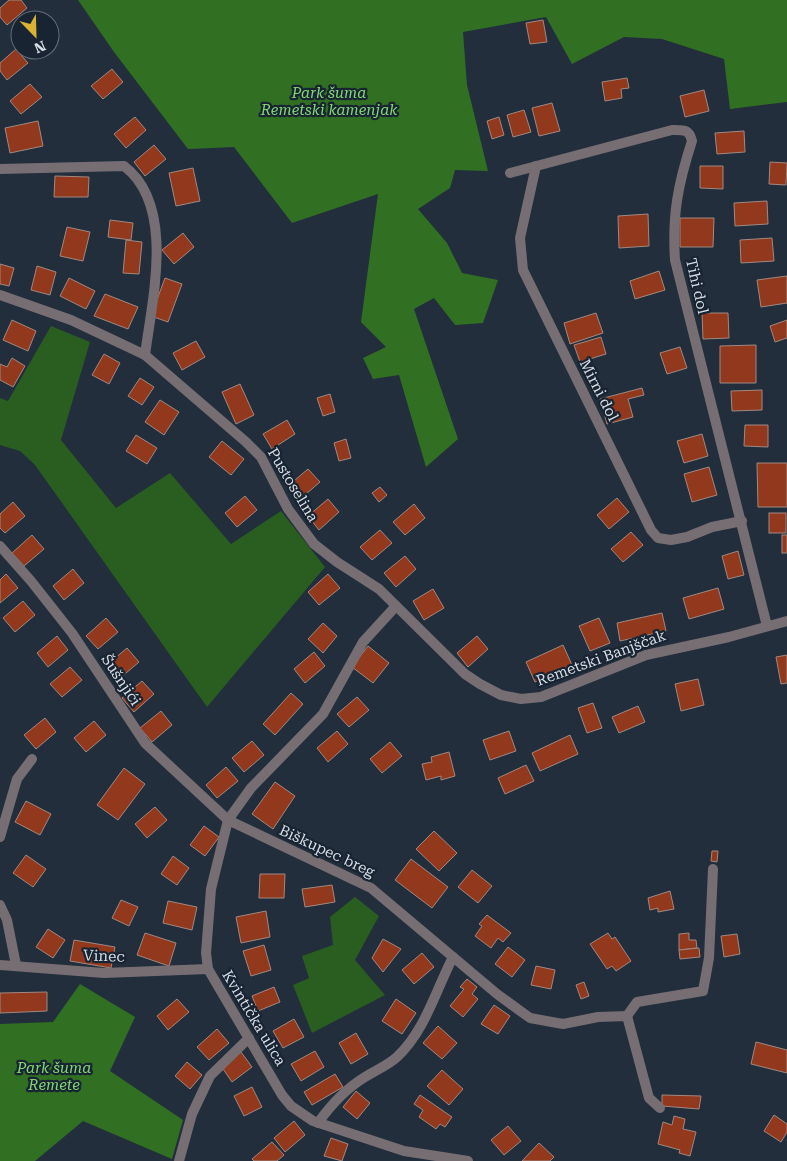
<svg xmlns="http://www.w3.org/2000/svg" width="787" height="1161" viewBox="0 0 787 1161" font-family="'Roboto Serif',serif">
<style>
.green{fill:#2a5d20}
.forest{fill:#317023}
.building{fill:#91381d;stroke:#a18982}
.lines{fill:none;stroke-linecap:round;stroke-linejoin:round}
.minor{stroke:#776e73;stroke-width:10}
.labels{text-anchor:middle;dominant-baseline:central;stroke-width:4.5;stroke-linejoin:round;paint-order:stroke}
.park-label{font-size:15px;font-style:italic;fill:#83d773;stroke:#192432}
.street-label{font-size:15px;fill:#d5dde6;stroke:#192432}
</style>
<rect width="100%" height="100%" fill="#222e3c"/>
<g class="green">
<polygon points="51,326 90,342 61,440 116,508 170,473 231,544 281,511 325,567 207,707 35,465 20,451 0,445 0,398 8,401"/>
<polygon points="355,897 379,916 355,960 385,995 312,1033 293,985 309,978 302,956 333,945 330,917"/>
</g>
<g class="forest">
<polygon points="78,0 787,0 787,102 730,109 724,59 662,39 624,37 572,64 546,17 463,32 467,85 488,171 455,170 450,188 418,209 447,243 462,273 498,280 483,323 455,325 434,298 414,309 458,439 426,467 399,375 373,379 363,358 386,347 361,322 378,194 292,223 234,147 188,149 114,52"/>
<polygon points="80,984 135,1017 110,1071 183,1120 172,1159 83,1121 35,1161 0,1161 0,1024 53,1022"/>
</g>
<g class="building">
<polygon points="9,0 21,0 27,8 7,25 0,17 0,8"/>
<polygon points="543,20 547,42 530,44 526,23"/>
<polygon points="16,49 28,63 7,80 0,71 0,63"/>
<polygon points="112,69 123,82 103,99 91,86"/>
<polygon points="627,78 629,88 621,89 622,98 605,101 602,82"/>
<polygon points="30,84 42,97 21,114 10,101"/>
<polygon points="704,90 709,111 685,117 680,96"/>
<polygon points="552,103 560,131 539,136 532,108"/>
<polygon points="524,110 531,132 513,137 507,115"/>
<polygon points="135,117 146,130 126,148 114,134"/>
<polygon points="499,117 504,135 492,139 487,121"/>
<polygon points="38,121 43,146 10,153 5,128"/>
<polygon points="744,131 745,152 717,154 715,133"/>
<polygon points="154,145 166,159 145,176 134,162"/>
<polygon points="770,162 787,163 786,185 769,184"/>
<polygon points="700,166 723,166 723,189 700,188"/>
<polygon points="193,168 200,201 176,206 169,173"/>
<polygon points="55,176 89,177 88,197 54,197"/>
<polygon points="767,201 768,224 735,226 734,203"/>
<polygon points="648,214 649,246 619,248 618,216"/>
<polygon points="680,218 714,218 713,247 680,247"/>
<polygon points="110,220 133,223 131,240 108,237"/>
<polygon points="67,227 90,232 83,261 60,256"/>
<polygon points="183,233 194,247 174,264 162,250"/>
<polygon points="772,238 774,261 741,263 740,240"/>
<polygon points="126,240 142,242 139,274 123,273"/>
<polygon points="0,264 14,268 9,286 0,284"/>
<polygon points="37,266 56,272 50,295 31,290"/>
<polygon points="659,271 665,290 635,299 630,281"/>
<polygon points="787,276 787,303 761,307 757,280"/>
<polygon points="69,278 95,291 86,309 60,296"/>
<polygon points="165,278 182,284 168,322 151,316"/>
<polygon points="105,294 138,307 128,329 94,316"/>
<polygon points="596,313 603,333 570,344 564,323"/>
<polygon points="702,313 728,313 729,338 703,339"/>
<polygon points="12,320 36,331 28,351 3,340"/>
<polygon points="787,320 787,338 775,342 770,326"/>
<polygon points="601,337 606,354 580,362 574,345"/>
<polygon points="196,341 205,357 182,370 173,353"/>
<polygon points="756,345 756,383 720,383 720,346"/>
<polygon points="680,347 687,368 667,374 660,353"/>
<polygon points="104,354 120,363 109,384 92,375"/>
<polygon points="12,358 25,366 13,387 0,380 0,364 7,367"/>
<polygon points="140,378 154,387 142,405 128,396"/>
<polygon points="240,384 254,415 236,424 222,392"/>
<polygon points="642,388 644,395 628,399 633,417 607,424 600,399"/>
<polygon points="762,390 762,410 732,411 731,391"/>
<polygon points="330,394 335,412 323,416 317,398"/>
<polygon points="160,400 179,412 164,435 145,422"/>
<polygon points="287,420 295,434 272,449 263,434"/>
<polygon points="745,425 768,425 768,447 744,446"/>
<polygon points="702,434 708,456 684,463 677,441"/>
<polygon points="136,435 157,448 147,464 126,451"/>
<polygon points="346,439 351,458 339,461 334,443"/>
<polygon points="222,441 244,459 231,475 209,457"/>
<polygon points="757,463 787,463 787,507 758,507"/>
<polygon points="709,467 717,495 692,502 684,474"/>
<polygon points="308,469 320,482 299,500 288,486"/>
<polygon points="380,487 387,495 379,502 372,493"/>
<polygon points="245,496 257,510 237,527 225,513"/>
<polygon points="617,498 629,512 609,529 597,515"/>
<polygon points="328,499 339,512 319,530 308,516"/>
<polygon points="13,502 25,516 5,533 0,528 0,514"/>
<polygon points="414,504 425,518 405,535 393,522"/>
<rect x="769" y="513" width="17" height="20"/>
<polygon points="380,530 392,543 372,560 360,547"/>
<polygon points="631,532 643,545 623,562 611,549"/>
<polygon points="32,535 44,549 24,566 12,553"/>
<rect x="782" y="535" width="5" height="18"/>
<polygon points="738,551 744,575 728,579 722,556"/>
<polygon points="405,556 416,569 396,587 384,573"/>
<polygon points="73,569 84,583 64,600 53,586"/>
<polygon points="6,574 18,588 0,603 0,580"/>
<polygon points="328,574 340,588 319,605 308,592"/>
<polygon points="718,588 724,609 689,619 683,598"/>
<polygon points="433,589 444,608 424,620 413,601"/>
<polygon points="23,601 35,615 15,632 3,618"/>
<polygon points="662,613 666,631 620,641 617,623"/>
<polygon points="106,618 118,632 98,649 86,636"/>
<polygon points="599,618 610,643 590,651 579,626"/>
<polygon points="323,623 337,636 323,653 308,639"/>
<polygon points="57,636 68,650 48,667 37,653"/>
<polygon points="477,636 488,649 468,667 457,653"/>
<polygon points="563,645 572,665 535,682 526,662"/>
<polygon points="368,646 389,663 373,683 352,667"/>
<polygon points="127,648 139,662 119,679 107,665"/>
<polygon points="314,652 325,666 305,683 294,669"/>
<polygon points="787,655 787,683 781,684 776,657"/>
<polygon points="70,667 82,680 62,697 50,684"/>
<polygon points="698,679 704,705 681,711 675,684"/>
<polygon points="142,681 154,694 134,712 122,698"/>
<polygon points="291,693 303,704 275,735 263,724"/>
<polygon points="357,697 369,710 349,727 337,714"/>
<polygon points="593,703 602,728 587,733 578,708"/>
<polygon points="638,706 645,722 619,733 612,717"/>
<polygon points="161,711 172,725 152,742 140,728"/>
<polygon points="45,718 56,732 36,749 24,735"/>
<polygon points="94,721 106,735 86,752 74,738"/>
<polygon points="337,731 348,744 328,762 317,748"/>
<polygon points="509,731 516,751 490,760 483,740"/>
<polygon points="570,735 578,754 540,771 532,753"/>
<polygon points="252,741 264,755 244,772 232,758"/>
<polygon points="390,742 402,756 382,773 370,759"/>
<polygon points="449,752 455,776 441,780 441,776 426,780 422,764 432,762 431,757"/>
<polygon points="526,765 534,781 505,794 498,778"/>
<polygon points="226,767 238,781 217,798 206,785"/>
<polygon points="124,768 145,784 118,820 97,805"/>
<polygon points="275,782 295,796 273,829 252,814"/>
<polygon points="26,801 51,814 40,835 15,822"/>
<polygon points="155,807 167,820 147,838 135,824"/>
<polygon points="204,826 219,837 205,856 190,845"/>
<polygon points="434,831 457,853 439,871 416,849"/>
<polygon points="712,851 718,851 717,862 711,861"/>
<polygon points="26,855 46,869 33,887 13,873"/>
<polygon points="173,856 189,868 177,885 161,874"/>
<polygon points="411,859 448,887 432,908 395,880"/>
<polygon points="472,870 492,886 478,903 458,887"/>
<polygon points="260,874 285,874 284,898 259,898"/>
<polygon points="332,885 335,902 305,907 302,889"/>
<polygon points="670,891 674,909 658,912 658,908 650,910 648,898"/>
<polygon points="121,900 138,907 129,926 112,918"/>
<polygon points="168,901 197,907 192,930 163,923"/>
<polygon points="266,911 270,937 241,943 236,917"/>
<polygon points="487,915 511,933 503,942 498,938 491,948 475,936 482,926 479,924"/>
<polygon points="48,929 65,940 53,958 36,947"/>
<polygon points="145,933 176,943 169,966 137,955"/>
<polygon points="608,933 612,939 615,937 631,961 616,971 612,966 607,969 590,944"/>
<polygon points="689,933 689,940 696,940 697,948 679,950 679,934"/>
<polygon points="737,934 740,954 724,957 721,936"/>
<polygon points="383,939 401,949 383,972 372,958"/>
<polygon points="74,940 115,947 111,968 70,961"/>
<polygon points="264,945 271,970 251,976 243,951"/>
<polygon points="508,947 525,960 512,977 495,964"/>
<polygon points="699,948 700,957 680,959 679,950"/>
<polygon points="422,953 434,967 414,984 402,970"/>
<polygon points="536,966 555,970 551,989 531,985"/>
<polygon points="467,979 477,987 472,994 478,999 463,1017 450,1006 464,989 460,987"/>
<polygon points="584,982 589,996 581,999 576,985"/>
<polygon points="274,987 280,1002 258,1011 252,996"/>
<polygon points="47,992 47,1011 0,1013 0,993"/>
<polygon points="177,999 189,1012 168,1030 157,1016"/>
<polygon points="396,999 416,1013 402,1034 382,1021"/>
<polygon points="494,1005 510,1016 498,1034 481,1024"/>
<polygon points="294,1019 304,1037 283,1048 273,1031"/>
<polygon points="438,1026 457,1043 442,1059 423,1043"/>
<polygon points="217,1029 229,1043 209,1060 197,1047"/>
<polygon points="356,1033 368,1054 351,1064 339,1043"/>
<polygon points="756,1042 787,1050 787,1073 751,1064"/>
<polygon points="315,1051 324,1067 301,1081 291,1064"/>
<polygon points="241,1052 252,1067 232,1082 221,1066"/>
<polygon points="187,1062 202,1075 190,1089 175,1076"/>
<polygon points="442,1070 463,1089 449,1105 427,1086"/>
<polygon points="335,1074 343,1087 312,1105 304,1092"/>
<polygon points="252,1087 262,1107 244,1116 234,1096"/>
<polygon points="356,1091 370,1103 357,1119 343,1107"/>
<polygon points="420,1095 452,1117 445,1127 440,1124 436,1129 419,1117 423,1110 414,1104"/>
<polygon points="662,1095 701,1096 699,1109 662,1106"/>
<polygon points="774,1115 787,1124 787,1132 781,1142 764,1131"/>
<polygon points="674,1116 685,1119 683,1129 696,1132 690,1156 679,1153 680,1150 658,1144 663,1122 672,1125"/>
<polygon points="294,1121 305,1135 285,1152 274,1138"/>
<polygon points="508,1126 521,1141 504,1155 491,1140"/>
<polygon points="331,1138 348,1144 342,1161 324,1156"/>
<polygon points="272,1142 284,1155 277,1161 254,1161 252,1159"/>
<polygon points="539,1143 554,1157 550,1161 522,1161"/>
</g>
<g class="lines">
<g class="minor">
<polyline points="536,166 520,238 523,270 651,530 658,538 671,540 687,537 712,527 742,521"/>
<path d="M0,169L124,166C176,205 152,300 145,355"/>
<path d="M510,173L672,130C684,130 689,129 692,141C678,184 672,215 675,260L767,626"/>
<polyline points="0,295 71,320 145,355 246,442 261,457 288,509 314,544 337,562 379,589 465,674 480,684 501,695 521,699 541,697 646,655 729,637 787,621"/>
<polyline points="0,546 31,581 72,633 145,743 228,820 371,888 497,994 530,1018 563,1024 598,1017 627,1016 649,1098 660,1108"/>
<polyline points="396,606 363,642 323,714 251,788 228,820 211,889 206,953 208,969 282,1095 291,1106 313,1121 404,1151 468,1161"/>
<polyline points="0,837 17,779 32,759"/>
<polyline points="0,905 7,920 16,965"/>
<polyline points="0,965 104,973 208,969"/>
<polyline points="627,1016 637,1002 703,991 709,958 713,869"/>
<path d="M318,1123C330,1106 347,1088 365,1077C376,1070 387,1066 397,1057C425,1031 436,990 453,957"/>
<polyline points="179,1161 192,1114 210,1076 249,1038"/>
</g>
</g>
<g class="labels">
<g class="park-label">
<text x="329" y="93">Park šuma<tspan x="329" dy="17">Remetski kamenjak</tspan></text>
<text x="54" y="1068">Park šuma<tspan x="54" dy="17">Remete</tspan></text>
</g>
<g class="street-label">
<text transform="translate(697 286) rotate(77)">Tihi dol</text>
<text transform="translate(599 390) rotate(63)">Mirni dol</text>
<text transform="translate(293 485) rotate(59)">Pustoselina</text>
<text transform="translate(601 658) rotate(-20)">Remetski Banjščak</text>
<text transform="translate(121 680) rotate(56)">Šušnjići</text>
<text transform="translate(327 851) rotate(25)">Biškupec breg</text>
<text transform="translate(104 956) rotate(2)">Vinec</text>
<text transform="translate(254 1018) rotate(59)">Kvintička ulica</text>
</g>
</g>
<g transform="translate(35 35) rotate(157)"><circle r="24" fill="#192432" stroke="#646e7a"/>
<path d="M0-4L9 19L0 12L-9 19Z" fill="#dab333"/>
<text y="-8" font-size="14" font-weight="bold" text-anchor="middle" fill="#d5dde6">N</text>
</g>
</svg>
